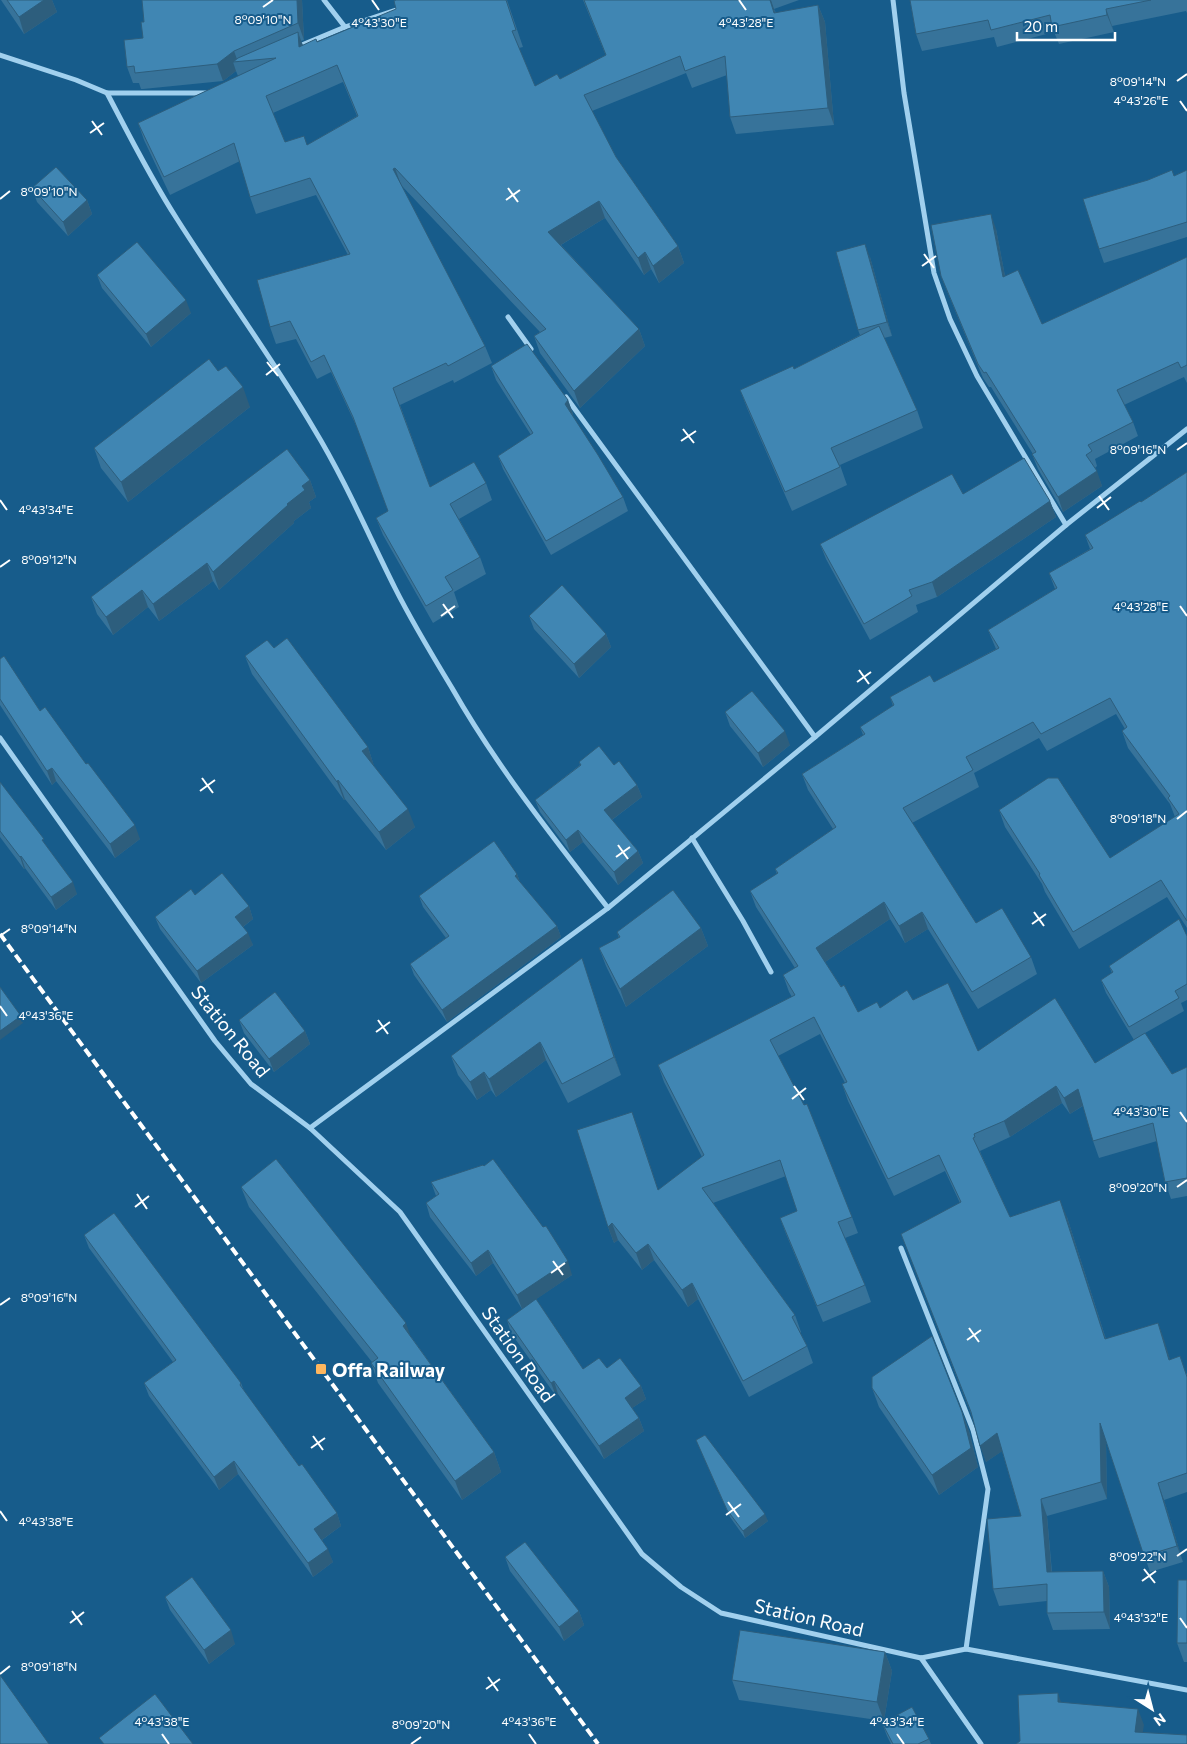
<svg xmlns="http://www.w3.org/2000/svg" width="1187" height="1744" viewBox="0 0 1187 1744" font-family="Commissioner,sans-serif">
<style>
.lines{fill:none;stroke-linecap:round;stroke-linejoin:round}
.minor{stroke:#a1d0ee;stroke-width:5}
.rail{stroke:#fff;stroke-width:4;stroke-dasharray:9 4;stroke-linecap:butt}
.wall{fill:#37739a;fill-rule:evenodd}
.shaded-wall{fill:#2d5e7d}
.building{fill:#4086b3;stroke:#2d5e7d;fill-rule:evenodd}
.ticks{fill:none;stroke:#fff;stroke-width:2}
.poi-dot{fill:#ffb75e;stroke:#175c8b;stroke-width:2}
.labels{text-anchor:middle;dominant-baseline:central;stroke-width:4;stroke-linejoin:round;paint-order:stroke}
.street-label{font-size:19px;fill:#fff;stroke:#175c8b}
.poi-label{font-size:19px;font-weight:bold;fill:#fff;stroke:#175c8b;text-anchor:start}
.ticks-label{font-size:12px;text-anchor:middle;fill:#fff;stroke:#175c8b;stroke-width:4;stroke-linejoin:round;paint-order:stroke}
</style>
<rect width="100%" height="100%" fill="#175c8b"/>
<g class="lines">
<g class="minor">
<polyline points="324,0 345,27"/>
<polyline points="893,0 904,93 934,273 950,319 977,376 1066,525"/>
<polyline points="297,47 345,27 396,10"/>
<polyline points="0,55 76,80 107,93 206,93"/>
<path d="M107,93C129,135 151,179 177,219C222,290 272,357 314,429C345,480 368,534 395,588C412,622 432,655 452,688C497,767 553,837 608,908"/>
<polyline points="508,317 531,349"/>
<polyline points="566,397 815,737"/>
<polyline points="0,738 215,1041 251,1084 310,1128 400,1212 642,1554 681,1587 721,1613 921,1658 966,1649 1187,1690"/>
<polyline points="692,838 743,921 771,972"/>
<polyline points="310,1128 608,908 815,737 1066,525 1187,429"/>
<polyline points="901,1248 973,1430 988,1489 966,1649"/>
<polyline points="921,1658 981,1744"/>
</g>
<polyline class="rail" points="0,934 598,1744"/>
</g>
<g class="wall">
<polygon points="1,0 52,0 57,12 24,34"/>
<path d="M142,0H302L304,40L301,41L303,45L507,0L523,47L519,48L535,86L560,79L606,56L583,0H799L774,9L776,13L818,5L825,22L834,125L736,134L730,117L727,75L692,88L686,73L592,111L616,157L678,246L684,263L659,283L651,269L644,275L605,218L561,245L639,329L645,346L580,408L540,353L534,336L540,332L401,185L485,346L492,363L454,383L453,380L400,405L430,487L486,483L492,500L459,519L480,557L486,574L454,592L459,607L433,623L383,535L376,518L388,511L360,434L331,372L317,379L296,339L276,344L270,327L348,255L316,195L256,214L250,197L240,161L170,195L144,140L138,123L238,76L236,71L223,81L143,89H141L139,83H133L127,67L143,38L144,22ZM343,82L357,116L307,145L285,142L273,113Z"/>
<polygon points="910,0 1187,0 1187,13 1186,11 1112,26 1114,32 1059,44 1054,32 997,47 994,37 922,51 916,34"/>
<polygon points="1187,170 1187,237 1104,263 1099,249 1174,176"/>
<polygon points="32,188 87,200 92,214 68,236 37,202"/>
<polygon points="996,229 1005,276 1042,324 1187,257 1187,383 1184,377 1124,405 1133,422 1138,436 1095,459 1097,466 1095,468 1102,486 1063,512 1038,469 1032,454 1033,454 991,387 989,387 983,378 947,291 941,276"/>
<polygon points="870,257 892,336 884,338 917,410 923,428 840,465 847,485 792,511 747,408 740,390 794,369 860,335 858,330"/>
<polygon points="97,275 191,313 151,347 102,288"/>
<polygon points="491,366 568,400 573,414 572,415 623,497 628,511 551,555 503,469 498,456 531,435 496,380"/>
<polygon points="218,371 250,407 128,502 101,468 94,448"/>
<polygon points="1187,472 1187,928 1167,897 1079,949 1045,892 1042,884 1005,827 999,810 1110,858 1175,817 1170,804 1128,748 1122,731 1125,729 1116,714 1047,751 1039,738 974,773 979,787 912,823 976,923 1031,957 1037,974 978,1009 928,929 905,943 890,919 825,962 858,1012 880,1008 913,1000 978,1051 1095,1063 1134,1040 1106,993 1101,980 1112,973 1109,966 1187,936 1187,1000 1181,1003 1184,1011 1145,1033 1172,1074 1187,1067 1187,1196 1171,1199 1165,1182 1157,1141 1099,1158 1093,1141 1083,1106 1070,1114 1062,1103 1010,1137 980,1151 981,1154 1010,1217 1067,1217 1106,1339 1158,1323 1170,1360 1187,1374 1187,1492 1164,1500 1183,1562 1150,1572 1106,1441 1107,1499 1047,1516 1052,1572 1103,1571 1109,1587 1110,1629 1053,1630 1047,1613 1047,1601 999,1606 993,1589 1021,1516 1002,1451 986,1462 972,1416 901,1234 960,1203 945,1171 894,1196 848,1101 842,1084 845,1083 820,1034 778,1056 852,1217 858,1233 845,1238 865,1285 871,1302 823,1322 786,1234 780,1218 797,1211 786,1176 713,1203 795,1315 801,1332 800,1333 807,1346 813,1363 749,1397 698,1299 688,1307 654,1260 642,1270 618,1240 614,1243 608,1227 638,1128 658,1190 702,1157 664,1082 658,1065 792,997 789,992 783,975 795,968 756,907 750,891 777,874 775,869 833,829 808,790 802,774 863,735 860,727 893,706 890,697 934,682 996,649 988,630 1055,589 1049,573 1090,549 1085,535 1141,502"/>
<polygon points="310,480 316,497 309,502 311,508 294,521 294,523 219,590 213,581 159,621 148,607 113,635 97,614 91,597"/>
<polygon points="963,494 1050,501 1056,517 937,597 916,605 918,612 870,640 826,559 820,544"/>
<polygon points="529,616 606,634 611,647 579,678 534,629"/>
<polygon points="274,648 368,747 374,766 415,827 386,850 345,799 344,800 252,674 245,656"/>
<polygon points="0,659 140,839 115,858 56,781 52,785 0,705"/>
<polygon points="725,712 790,745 763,767 730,726"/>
<polygon points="579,762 614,765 637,785 642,797 612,820 638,851 643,863 618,885 583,842 570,852 540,812 535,800 580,765"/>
<polygon points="0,782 46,846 77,894 56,910 25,868 24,869 0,837"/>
<polygon points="517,874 520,882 557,926 561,937 447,1022 414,975 410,964 446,938 423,907 419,896"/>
<polygon points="195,895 249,906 253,919 243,927 253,945 201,983 160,929 155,917"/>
<polygon points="701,928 708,946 626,1007 606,966 599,948 619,938 617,932"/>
<polygon points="588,977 621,1075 568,1103 546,1060 496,1097 491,1090 477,1100 458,1075 451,1056"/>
<polygon points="239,1020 305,1031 310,1044 274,1072 244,1033"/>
<polygon points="431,1182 572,1275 536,1299 583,1369 607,1368 641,1386 646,1399 632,1408 639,1418 644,1431 604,1459 558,1394 556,1396 511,1333 507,1320 531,1303 522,1309 493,1263 476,1276 430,1217 426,1203 436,1196"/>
<polygon points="241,1187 412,1338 494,1452 501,1472 462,1500 378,1383 371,1363 372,1362 249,1207"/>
<polygon points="84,1235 241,1383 244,1391 299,1466 337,1513 341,1526 322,1540 333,1562 313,1577 238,1474 219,1490 149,1396 144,1383 173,1362 89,1248"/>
<polygon points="872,1388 962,1412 969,1431 978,1467 939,1495 879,1407"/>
<polygon points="696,1440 768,1521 745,1538 730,1517"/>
<polygon points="505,1557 579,1611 584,1625 564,1641 510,1571"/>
<polygon points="1187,1580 1187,1662 1184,1662 1177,1643"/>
<polygon points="165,1597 235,1644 209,1664 170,1610"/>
<polygon points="885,1652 892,1671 884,1721 929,1739 931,1744 891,1744 887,1736 882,1723 884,1721 739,1700 732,1680"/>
</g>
<g class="shaded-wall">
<polygon points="44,0 52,0 57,12 24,34 19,17"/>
<polygon points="297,0 302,0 304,40 298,23"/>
<polygon points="770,0 771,0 774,9 780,30 774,13"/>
<polygon points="818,5 825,22 834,125 828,108"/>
<polygon points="1106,9 1112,26 1114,32 1107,15"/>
<polygon points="298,32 304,49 299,47"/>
<polygon points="234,51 238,62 233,62 236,71 223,81 217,64"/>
<polygon points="395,168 401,185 393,169"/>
<polygon points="87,200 92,214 68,236 63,222"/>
<polygon points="599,201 605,218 554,249 548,232"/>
<polygon points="991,214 996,229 1008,292 1003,277"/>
<polygon points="865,244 870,257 892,336 887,322"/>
<polygon points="678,246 684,263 659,283 653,266"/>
<polygon points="645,252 651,269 644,275 638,258"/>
<polygon points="186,300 191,313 151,347 146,334"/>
<polygon points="639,329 645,346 580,408 574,391"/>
<polygon points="243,387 250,407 128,502 121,482"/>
<polygon points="568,400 573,414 569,417 565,404"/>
<polygon points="1097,471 1102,486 1063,512 1058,497"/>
<polygon points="310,480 316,497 309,502 311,508 294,521 294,523 219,590 213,572 287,504 302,486"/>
<polygon points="1050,501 1056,517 937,597 932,582"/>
<polygon points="207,563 213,581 159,621 153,604"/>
<polygon points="142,590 148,607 113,635 106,617"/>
<polygon points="606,634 611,647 579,678 574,664"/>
<polygon points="785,731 790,745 763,767 758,753"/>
<polygon points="368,747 374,766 369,770 362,751"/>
<polygon points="52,768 56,781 52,785 47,771"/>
<polygon points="338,780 345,799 344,800 337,782"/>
<polygon points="637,785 642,797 609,822 604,810"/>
<polygon points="408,809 415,827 386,850 379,832"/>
<polygon points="135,825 140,839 115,858 110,844"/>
<polygon points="578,830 583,842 570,852 566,840"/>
<polygon points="638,851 643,863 618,885 614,872"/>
<polygon points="21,856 25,868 24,869 20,857"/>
<polygon points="517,874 521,885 515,876"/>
<polygon points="73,882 77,894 56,910 51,897"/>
<polygon points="884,902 890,919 822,964 816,948"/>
<polygon points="249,906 253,919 240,929 235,917"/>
<polygon points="922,912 928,929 905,943 899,926"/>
<polygon points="557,926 561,937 447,1022 442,1010"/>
<polygon points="701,928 708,946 626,1007 620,989"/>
<polygon points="248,933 253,945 201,983 197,971"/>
<polygon points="582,958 588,977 621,1075 614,1057"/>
<polygon points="21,1016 23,1023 0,1040 0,1031"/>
<polygon points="305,1031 310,1044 274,1072 269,1059"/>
<polygon points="540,1042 546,1060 496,1097 489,1079"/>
<polygon points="484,1072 491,1090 477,1100 470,1082"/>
<polygon points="1056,1086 1062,1103 1010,1137 1004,1121"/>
<polygon points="1078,1089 1084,1105 1070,1114 1064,1098"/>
<polygon points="632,1112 638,1128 664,1207 658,1190"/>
<polygon points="1060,1200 1067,1217 1111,1356 1105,1339"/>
<polygon points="612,1223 618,1240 614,1243 608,1227"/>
<polygon points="648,1244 654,1260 642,1270 636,1253"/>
<polygon points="488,1250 493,1263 476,1276 471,1263"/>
<polygon points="568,1261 572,1275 522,1309 517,1295"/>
<polygon points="692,1283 698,1299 688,1307 682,1290"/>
<polygon points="406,1323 413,1343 403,1326"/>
<polygon points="1158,1323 1164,1339 1175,1376 1169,1360"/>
<polygon points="554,1381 558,1394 556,1396 551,1383"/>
<polygon points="641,1386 646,1399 629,1410 625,1398"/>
<polygon points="962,1412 969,1431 978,1467 939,1495 932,1475"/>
<polygon points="639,1418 644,1431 604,1459 599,1446"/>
<polygon points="1100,1423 1106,1440 1107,1499 1101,1482"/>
<polygon points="997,1433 1004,1450 986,1462 980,1446"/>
<polygon points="494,1452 501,1472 462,1500 455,1481"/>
<polygon points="234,1461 238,1474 219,1490 214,1477"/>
<polygon points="1158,1483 1164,1500 1183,1562 1177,1546"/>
<polygon points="1041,1499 1047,1516 1053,1589 1047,1572"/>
<polygon points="337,1513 341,1526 319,1542 314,1529"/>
<polygon points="765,1514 768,1521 745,1538 743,1531"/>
<polygon points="328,1549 333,1562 313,1577 308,1563"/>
<polygon points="1103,1571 1109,1587 1110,1629 1104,1612"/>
<polygon points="579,1611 584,1625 564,1641 559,1627"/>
<polygon points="231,1630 235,1644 209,1664 204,1650"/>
<polygon points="885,1652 892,1671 884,1721 877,1702"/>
<polygon points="1058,1693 1063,1708 1058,1702"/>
<polygon points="1138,1709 1144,1725 1141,1744 1135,1732"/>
</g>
<g class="building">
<polygon points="7,0 44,0 19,17"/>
<polygon points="142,0 297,0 298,23 234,51 217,64 135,73 134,66 127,67 124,40 143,38 141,22 144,22"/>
<path d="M396,0H506L516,30L512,31L535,86L557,74L560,79L606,55L584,0H770L774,13L818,5L828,108L730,117L725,56L685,71L680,56L584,95L616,157L678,246L653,266L645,252L638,258L599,201L548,232L639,329L574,391L534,336L546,329L395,168L393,169L485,346L448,366L446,363L393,388L430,487L474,462L486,483L450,504L480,557L445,577L453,590L426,606L376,518L388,511L353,417L324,355L311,362L290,321L270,327L257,280L350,254L310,178L250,197L234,143L164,177L138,123L276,58L233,62L238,58L298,32L299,47L316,39L317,42L396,9L394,1ZM337,65L358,116L307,145L304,136L285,142L266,96Z"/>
<polygon points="910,0 1151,0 1106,9 1107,15 1052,27 1050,15 991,30 988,20 916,34"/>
<polygon points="56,167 87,200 63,222 32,188"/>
<polygon points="1172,170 1174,176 1187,170 1187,222 1099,249 1083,199 1148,180"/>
<polygon points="991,214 1003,277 1018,270 1042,324 1187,257 1187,365 1181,368 1178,362 1117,390 1133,422 1088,445 1092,451 1086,455 1097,471 1058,497 1032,454 1036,452 986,372 984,373 978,364 941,276 931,225"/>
<polygon points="137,242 186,300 146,334 97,275"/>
<polygon points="865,244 887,322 858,330 836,252"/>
<polygon points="879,326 917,410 831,448 840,467 785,492 740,390 793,366 794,369"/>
<polygon points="527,344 568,400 565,404 598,455 623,497 546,541 498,456 533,433 491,366"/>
<polygon points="209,359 218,371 226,366 243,387 121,482 94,448"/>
<polygon points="287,449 310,480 302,486 305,490 287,504 288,505 213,572 207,563 153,604 142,590 106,617 91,597"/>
<polygon points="1024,458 1050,501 932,582 909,590 912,596 864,624 820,544 952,474 963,494"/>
<polygon points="1187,472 1187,921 1161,880 1073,932 1039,875 1040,874 999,810 1048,778 1058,778 1110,858 1179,814 1168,798 1170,796 1122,731 1127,727 1110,698 1041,734 1033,722 966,757 973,770 903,808 976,923 1002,908 1031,957 972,992 922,912 899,926 884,902 816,948 841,987 844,985 858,1012 877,1002 880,1008 907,990 913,1000 948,983 978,1051 1055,998 1095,1063 1145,1033 1172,1074 1187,1067 1187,1178 1165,1182 1153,1123 1093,1141 1078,1089 1064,1098 1056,1086 1004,1121 974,1134 975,1137 973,1138 1010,1217 1060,1200 1105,1339 1158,1323 1169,1360 1180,1356 1187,1377 1187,1473 1158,1483 1177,1546 1144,1556 1100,1423 1101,1482 1041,1499 1047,1572 1103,1571 1104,1612 1047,1613 1047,1584 993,1589 987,1519 1021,1516 997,1433 980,1446 971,1412 901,1234 961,1202 939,1155 888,1179 842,1084 847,1082 814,1017 770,1040 804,1105 807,1104 852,1217 838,1222 865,1285 817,1306 780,1218 797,1211 780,1160 702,1188 795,1315 792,1317 807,1346 743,1381 692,1283 682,1290 648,1244 636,1253 612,1223 608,1227 577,1130 632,1112 658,1190 704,1155 658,1065 795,995 783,975 798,966 750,891 778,873 775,869 836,827 802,774 865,734 860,727 894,705 890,697 930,675 934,682 999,648 988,630 1057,588 1049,573 1093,548 1085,535 1140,501 1141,502"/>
<polygon points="562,585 606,634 574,664 529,616"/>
<polygon points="287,638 368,747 362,751 408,809 379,832 338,780 337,782 245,656 267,640 274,648"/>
<polygon points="4,656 40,711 45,707 86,764 88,763 135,825 110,844 52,768 47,771 0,699 0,659"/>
<polygon points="752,691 785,731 758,753 725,712"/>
<polygon points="599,746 614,765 619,761 637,785 604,810 638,851 614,872 578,830 566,840 535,800 581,765 579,762"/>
<polygon points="0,782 44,839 42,840 73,882 51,897 21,856 20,857 0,831"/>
<polygon points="494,841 517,874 515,876 557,926 442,1010 410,964 449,936 419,896"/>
<polygon points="222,873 249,906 235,917 248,933 197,971 155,917 191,889 195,895"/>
<polygon points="673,890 701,928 620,989 599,948 620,937 617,932"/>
<polygon points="1179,919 1187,936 1187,984 1175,991 1179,998 1129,1027 1101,980 1113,972 1109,966"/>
<polygon points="582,958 614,1057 562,1084 540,1042 489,1079 484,1072 470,1082 451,1056"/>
<polygon points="0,987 21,1016 0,1031"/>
<polygon points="275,992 305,1031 269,1059 239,1020"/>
<polygon points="276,1159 406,1323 403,1326 494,1452 455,1481 371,1363 378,1358 241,1187"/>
<polygon points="493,1159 543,1227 546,1226 568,1261 517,1295 488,1250 471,1263 426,1203 439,1194 431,1182 483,1165 484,1166"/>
<polygon points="114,1213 241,1383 240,1385 299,1466 302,1464 337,1513 314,1529 328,1549 308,1563 234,1461 214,1477 144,1383 176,1360 84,1235"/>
<polygon points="536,1299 583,1369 599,1358 607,1368 620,1358 641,1386 625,1398 639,1418 599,1446 554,1381 551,1383 507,1320"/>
<polygon points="932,1336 962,1412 971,1448 932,1475 872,1388 872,1377"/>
<polygon points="705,1435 765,1514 743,1531 727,1510 696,1440"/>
<polygon points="525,1542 579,1611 559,1627 505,1557"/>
<polygon points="192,1577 231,1630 204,1650 165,1597"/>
<polygon points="1178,1580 1187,1580 1187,1643 1177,1643"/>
<polygon points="740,1630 885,1652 877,1702 732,1680"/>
<polygon points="0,1675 49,1744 0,1744"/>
<polygon points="1058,1693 1058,1702 1138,1709 1135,1732 1187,1735 1187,1744 1016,1744 1020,1741 1018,1695"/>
<polygon points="155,1694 193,1744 104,1744 99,1738"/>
<polygon points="912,1707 929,1739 918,1744 893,1744 882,1723"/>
</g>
<path class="ticks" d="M372,0L379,10M739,0L746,10M263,7L273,0M1177,81L1187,74M1180,101L1187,111M92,121L102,135M90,133L104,123M508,188L518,202M0,199L10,191M506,200L520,190M924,254L934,268M922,266L936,256M267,362L278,376M266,375L280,364M683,429L694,443M681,441L696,431M1177,450L1187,443M1099,496L1109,510M0,500L7,510M1097,508L1111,497M0,567L10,560M443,604L453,618M1180,606L1187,616M441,616L455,606M859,670L869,684M857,682L871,672M202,778L213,793M200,791L215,780M1177,819L1187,811M618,845L628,859M616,857L630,847M1034,912L1044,926M1032,924L1046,914M0,936L10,929M0,1006L7,1016M378,1020L388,1034M376,1032L390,1022M794,1086L804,1100M792,1099L806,1088M1180,1112L1187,1122M1177,1187L1187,1180M137,1194L147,1209M135,1207L149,1196M553,1261L563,1275M551,1273L565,1263M0,1305L10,1298M969,1328L979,1342M967,1340L981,1330M313,1436L323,1450M311,1448L325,1438M728,1502L739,1517M0,1511L7,1521M726,1515L741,1504M1177,1556L1187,1549M1144,1569L1155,1583M1142,1581L1156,1571M72,1611L82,1625M1180,1618L1187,1628M70,1623L84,1612M0,1674L10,1666M488,1677L498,1691M486,1689L500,1679M162,1734L169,1744M529,1734L536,1744M897,1734L904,1744M411,1744L421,1737"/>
<rect class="poi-dot" x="315" y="1363" width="12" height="12" rx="2.5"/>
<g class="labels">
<g class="street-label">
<text transform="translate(231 1031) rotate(51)">Station Road</text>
<text transform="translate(519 1354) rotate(55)">Station Road</text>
<text transform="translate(809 1617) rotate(13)">Station Road</text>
</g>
<g class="poi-label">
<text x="332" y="1369">Offa Railway</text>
</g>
</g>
<g class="ticks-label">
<text x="263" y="24">8°09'10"N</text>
<text x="379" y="27">4°43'30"E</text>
<text x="746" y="27">4°43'28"E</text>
<text x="1138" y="86">8°09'14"N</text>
<text x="1141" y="105">4°43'26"E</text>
<text x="49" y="196">8°09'10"N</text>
<text x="1138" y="454">8°09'16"N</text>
<text x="46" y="514">4°43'34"E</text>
<text x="49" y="564">8°09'12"N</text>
<text x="1141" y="611">4°43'28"E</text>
<text x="1138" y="823">8°09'18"N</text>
<text x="49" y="933">8°09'14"N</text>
<text x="46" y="1020">4°43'36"E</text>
<text x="1141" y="1116">4°43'30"E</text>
<text x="1138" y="1192">8°09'20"N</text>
<text x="49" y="1302">8°09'16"N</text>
<text x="46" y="1526">4°43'38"E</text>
<text x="1138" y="1561">8°09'22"N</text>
<text x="1141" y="1622">4°43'32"E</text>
<text x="49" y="1671">8°09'18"N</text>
<text x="162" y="1726">4°43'38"E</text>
<text x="529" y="1726">4°43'36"E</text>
<text x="897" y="1726">4°43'34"E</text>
<text x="421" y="1729">8°09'20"N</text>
</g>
<g transform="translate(1152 1709) rotate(144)" stroke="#175c8b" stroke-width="4" paint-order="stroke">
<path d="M0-4L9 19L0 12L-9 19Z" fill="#ffffff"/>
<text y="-8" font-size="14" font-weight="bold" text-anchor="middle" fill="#ffffff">N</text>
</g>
<path d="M1017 32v8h98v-8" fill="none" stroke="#ffffff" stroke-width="2.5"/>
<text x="1024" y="32" font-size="15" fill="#ffffff" stroke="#175c8b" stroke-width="4" paint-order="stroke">20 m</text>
</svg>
